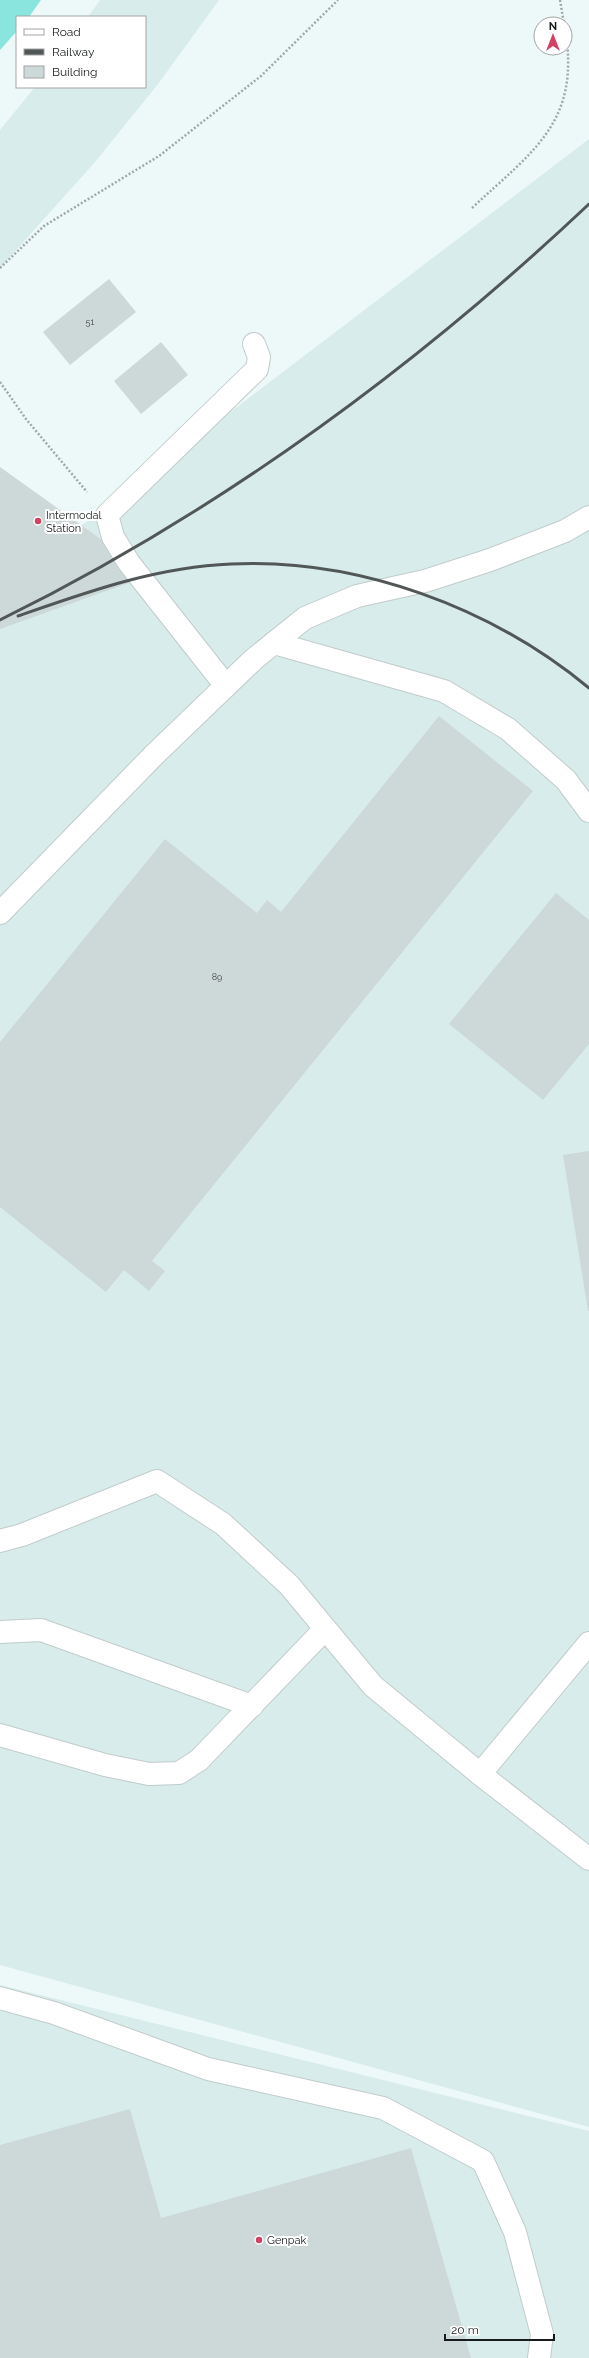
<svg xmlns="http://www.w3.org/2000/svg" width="589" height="2358" viewBox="0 0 589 2358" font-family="Raleway,sans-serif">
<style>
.built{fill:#d8eceb}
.green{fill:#8be5df}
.building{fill:#cdd9d8}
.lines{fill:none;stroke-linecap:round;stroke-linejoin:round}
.minor-casing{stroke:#c1cccb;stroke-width:24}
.path{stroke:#9fa9a8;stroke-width:2.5;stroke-dasharray:2 2;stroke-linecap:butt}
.minor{stroke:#fff;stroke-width:22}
.rail{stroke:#515757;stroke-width:3}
.poi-dot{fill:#d14263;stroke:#fff;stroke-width:1.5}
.labels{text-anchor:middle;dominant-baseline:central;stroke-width:4;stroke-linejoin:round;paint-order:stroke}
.number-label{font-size:9px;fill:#444a4a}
.poi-label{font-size:11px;fill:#171b1b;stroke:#fff;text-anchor:start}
</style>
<rect width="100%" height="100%" fill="#edf9f8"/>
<g class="built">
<polygon points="100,0 219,0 158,84 95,162 0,268 0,130 35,87 145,87 145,17 88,17"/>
<polygon points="589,139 589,2127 0,1965 0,475 70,534"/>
<polygon points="0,1985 589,2131 589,2358 0,2358"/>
</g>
<polygon class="green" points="0,0 41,0 29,17 17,17 17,31 0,50"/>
<g class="building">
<polygon points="109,279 136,312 70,365 43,332"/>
<polygon points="161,342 188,375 141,414 114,381"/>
<polygon points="0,467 151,575 0,629"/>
<polygon points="439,716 533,791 152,1261 165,1271 149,1291 124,1270 106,1292 0,1207 0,1042 165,839 257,913 267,900 281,912"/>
<polygon points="556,893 589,920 589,1044 543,1100 449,1024"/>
<polygon points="589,1151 589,1311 588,1311 563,1155"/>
<polygon points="130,2109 161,2218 411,2148 471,2358 0,2358 0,2145"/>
</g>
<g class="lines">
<g class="minor-casing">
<g id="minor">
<polyline points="274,643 444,691 508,729 566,780 589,811"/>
<polyline points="226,686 129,563 113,537 107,515 257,369 259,357 254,344"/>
<polyline points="0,913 154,755 254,659 305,618 357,596 425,581 490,560 565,531 589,517"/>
<polyline points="0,1541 22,1535 157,1481 223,1524 289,1585 373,1686 480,1774 589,1859"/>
<polyline points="0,1632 41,1630 252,1706"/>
<polyline points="0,1735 105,1765 149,1774 179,1773 199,1760 325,1629"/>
<polyline points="480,1774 589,1643"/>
<polyline points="0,1998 54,2013 208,2069 383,2108 483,2161 515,2232 542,2334 539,2358"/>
</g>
</g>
<g class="path">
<polyline points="560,0 564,24"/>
<path d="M472,208C534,150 581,122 565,28"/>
<polyline points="0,268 44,226 159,156 261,76 338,0"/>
<polyline points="0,382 26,419 87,492"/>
</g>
<use href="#minor" class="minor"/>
<g class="rail">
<path d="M18,616C87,592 156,567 231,564C358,558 491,607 589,688"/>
<path d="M0,620C217,513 414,369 589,204"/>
</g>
</g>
<g class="poi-dot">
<circle cx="38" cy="521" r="4"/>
<circle cx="259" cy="2240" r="4"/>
</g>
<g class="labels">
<g class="number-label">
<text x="90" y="322">51</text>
<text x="217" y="977">89</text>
</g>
<g class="poi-label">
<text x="46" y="515">Intermodal<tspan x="46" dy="13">Station</tspan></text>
<text x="267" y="2240">Genpak</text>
</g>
</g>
<rect x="16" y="16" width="130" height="72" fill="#ffffff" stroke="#a2a4a4"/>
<rect x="24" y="29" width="20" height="6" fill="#ffffff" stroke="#a2a4a4"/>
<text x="52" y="36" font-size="12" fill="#171b1b">Road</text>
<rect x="24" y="49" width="20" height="6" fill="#515757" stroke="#a2a4a4"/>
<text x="52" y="56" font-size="12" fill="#171b1b">Railway</text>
<rect x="24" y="66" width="20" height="12" fill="#cdd9d8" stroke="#a2a4a4"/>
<text x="52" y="76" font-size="12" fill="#171b1b">Building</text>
<g transform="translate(553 36)"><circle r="19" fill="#ffffff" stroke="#a2a4a4"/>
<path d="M0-3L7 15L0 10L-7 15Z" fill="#d14263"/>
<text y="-6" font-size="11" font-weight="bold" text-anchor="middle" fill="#171b1b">N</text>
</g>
<path d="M445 2334v6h109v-6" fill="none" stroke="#171b1b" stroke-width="2"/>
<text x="451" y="2334" font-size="12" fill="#171b1b" stroke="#ffffff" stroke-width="3" paint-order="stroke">20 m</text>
</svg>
